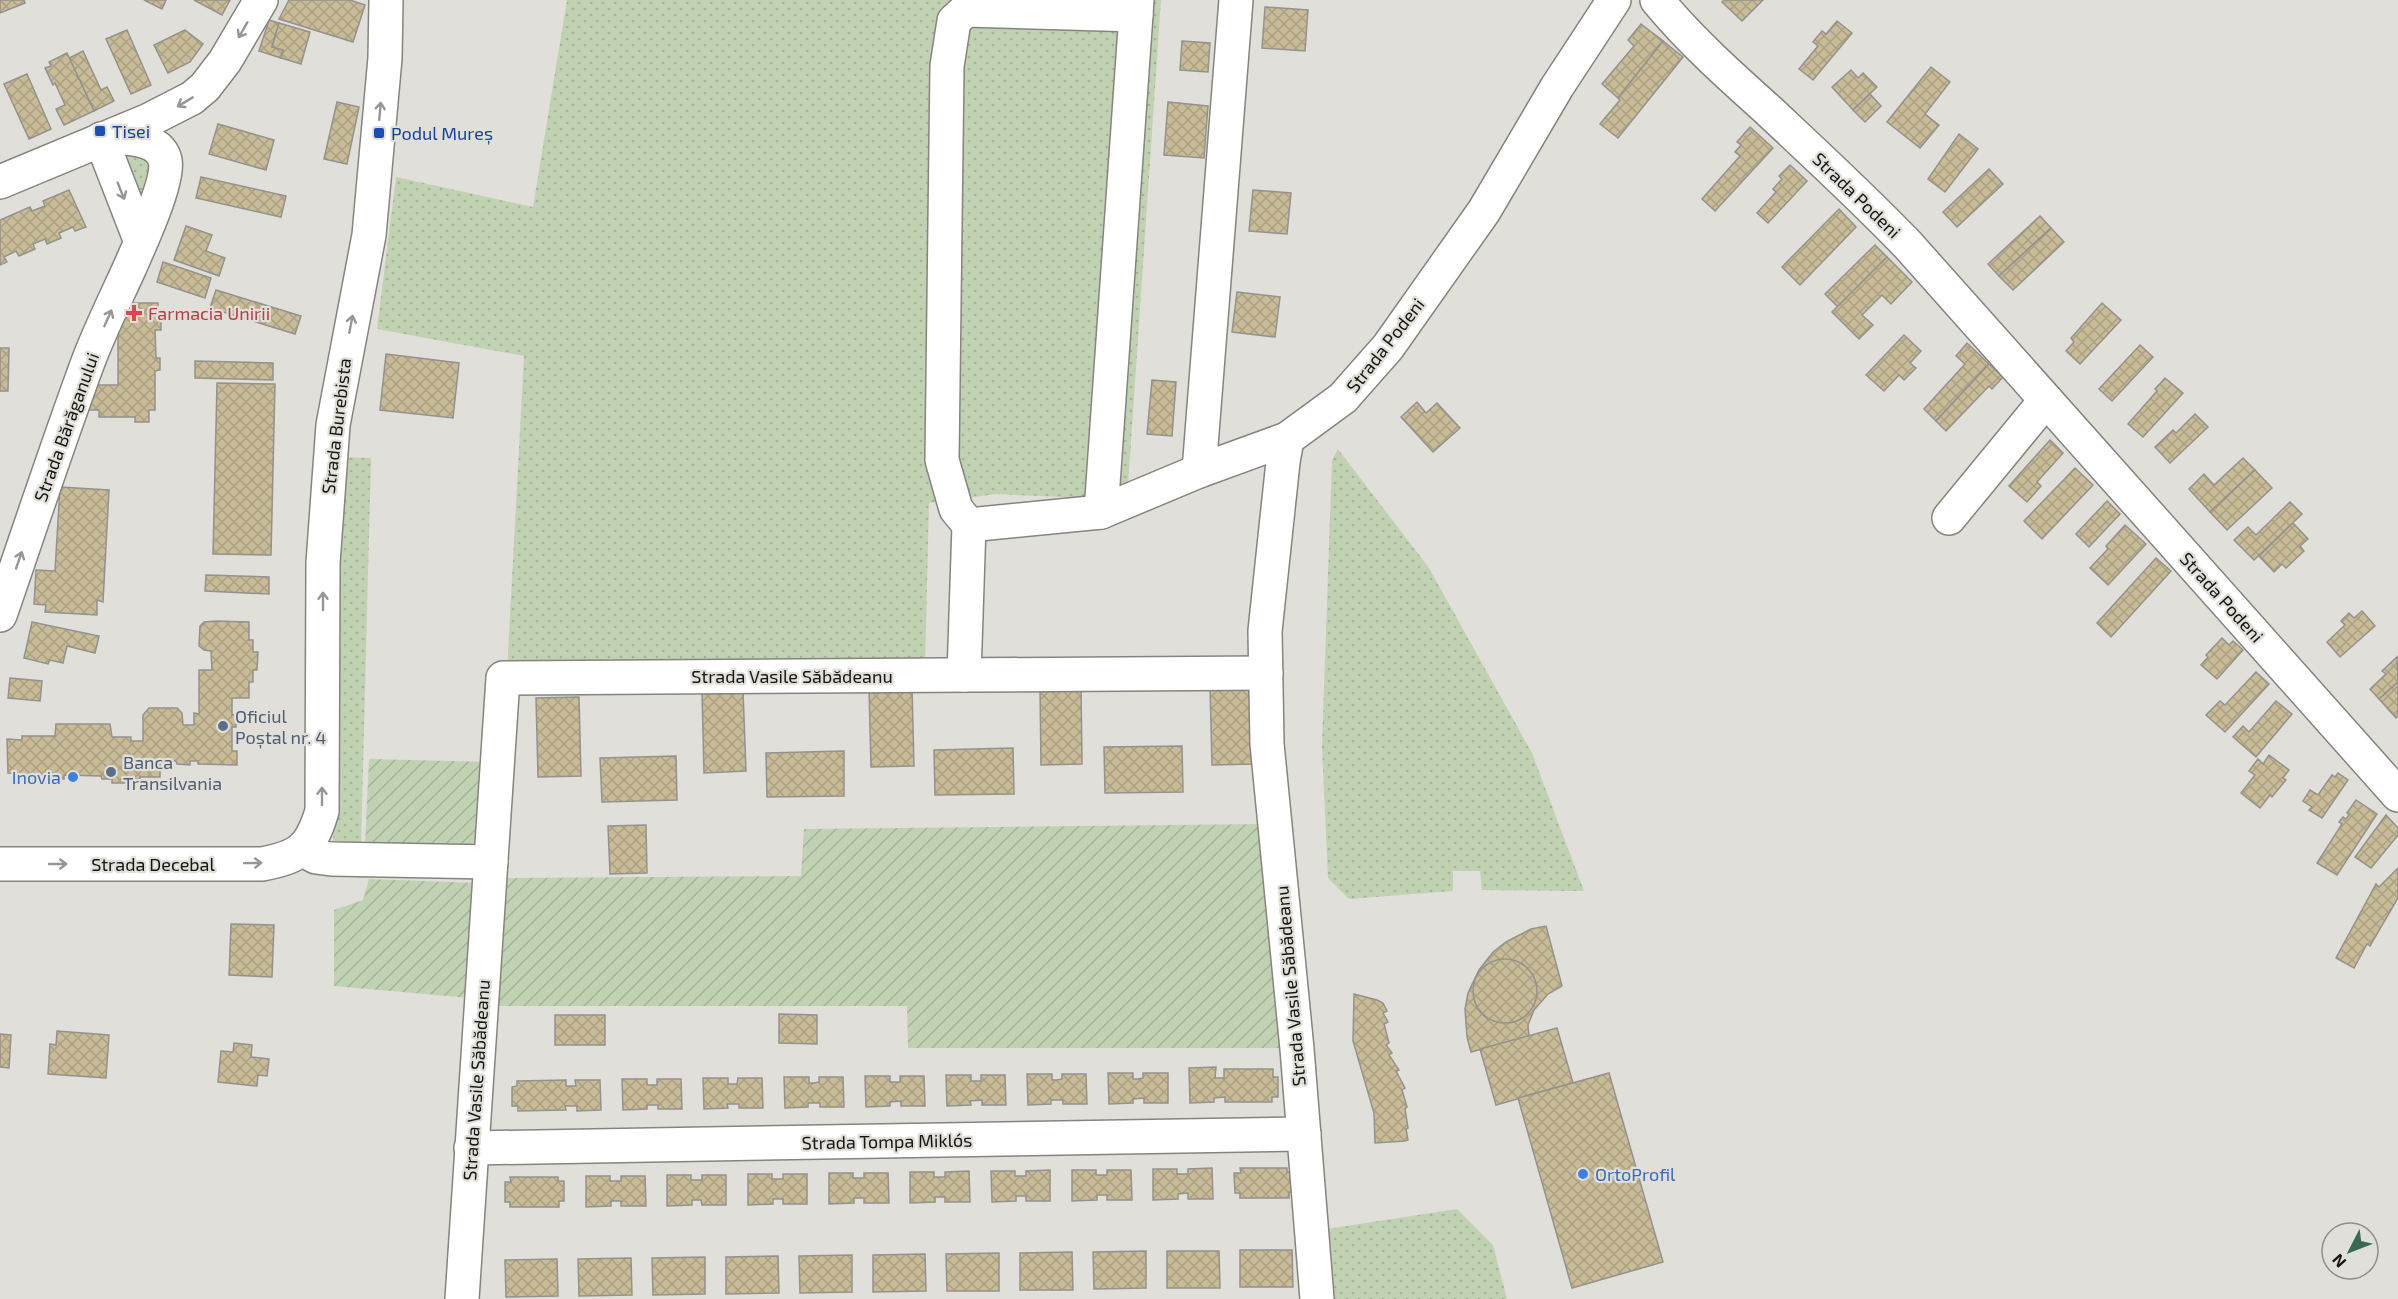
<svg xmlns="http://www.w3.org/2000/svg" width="2398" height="1299" viewBox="0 0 2398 1299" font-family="'Exo 2',sans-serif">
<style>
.grass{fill:url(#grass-dots)}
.garden{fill:url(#garden-furrows)}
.building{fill:url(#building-cross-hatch);stroke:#94928d;stroke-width:1.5}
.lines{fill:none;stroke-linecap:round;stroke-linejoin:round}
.minor-casing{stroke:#86847f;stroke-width:36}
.major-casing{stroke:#86847f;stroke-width:36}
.minor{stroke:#fff;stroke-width:33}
.major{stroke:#fff;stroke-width:33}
.oneway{stroke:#969695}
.transit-dot{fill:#1a4fb4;stroke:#e1dfd9;stroke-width:2}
.health-dot{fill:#e0444e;stroke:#e1dfd9;stroke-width:2}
.service-dot{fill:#5c6f8a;stroke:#e1dfd9;stroke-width:2}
.shop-dot{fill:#3f7fe0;stroke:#e1dfd9;stroke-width:2}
.labels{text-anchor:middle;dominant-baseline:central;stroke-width:4.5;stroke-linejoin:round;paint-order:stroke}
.transit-label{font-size:18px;fill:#164399;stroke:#e1dfd9;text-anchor:start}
.street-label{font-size:18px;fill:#161513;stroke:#e1dfd9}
.health-label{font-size:18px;fill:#be3a42;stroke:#e1dfd9;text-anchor:start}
.service-label{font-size:18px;fill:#4e5e75;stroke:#e1dfd9;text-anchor:start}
.shop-label{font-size:18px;fill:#366cbe;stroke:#e1dfd9;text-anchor:end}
</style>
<defs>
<pattern id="grass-dots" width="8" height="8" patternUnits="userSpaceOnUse" patternTransform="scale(1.5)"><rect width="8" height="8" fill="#c1d2b2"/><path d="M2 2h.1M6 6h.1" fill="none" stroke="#a5b398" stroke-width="1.8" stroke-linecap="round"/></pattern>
<pattern id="garden-furrows" width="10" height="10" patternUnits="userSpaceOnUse" patternTransform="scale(1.5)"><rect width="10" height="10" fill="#c1d2b2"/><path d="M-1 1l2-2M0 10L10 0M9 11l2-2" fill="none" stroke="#a5b398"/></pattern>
<pattern id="building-cross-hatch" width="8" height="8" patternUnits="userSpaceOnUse" patternTransform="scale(1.5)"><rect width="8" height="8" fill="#c8bb97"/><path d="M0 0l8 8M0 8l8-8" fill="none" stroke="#aba081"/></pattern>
</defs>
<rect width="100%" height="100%" fill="#e1dfd9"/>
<g class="grass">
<polygon points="567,0 1161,0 1127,500 996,494 929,503 925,669 507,671 524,356 377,329 396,177 533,207"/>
<polygon points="153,153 146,212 122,154"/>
<polygon points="1338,449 1429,568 1532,753 1584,891 1482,890 1480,871 1453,871 1453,891 1349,899 1328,878 1322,746 1332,460"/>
<polygon points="343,457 371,458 361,845 333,844"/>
<polygon points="1457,1209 1493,1245 1507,1299 1332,1299 1327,1229"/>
</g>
<g class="garden">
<polygon points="369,759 489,762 483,852 365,846"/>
<polygon points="1259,824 1284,1048 908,1048 907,1006 496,1006 499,878 801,876 804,829"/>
<polygon points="369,879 478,883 470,998 334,986 334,910 363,900"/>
</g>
<g class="building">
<polygon points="0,0 24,0 25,3 0,13"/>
<polygon points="144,0 166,0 162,9"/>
<polygon points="194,0 230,0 222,15"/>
<polygon points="289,0 350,0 365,5 353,42 279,19"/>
<polygon points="1724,0 1763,0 1742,21 1722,2"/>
<polygon points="1265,7 1308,10 1305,51 1262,48"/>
<polygon points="269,20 279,23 272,47 283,50 281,58 259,51"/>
<polygon points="1837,21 1852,33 1813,80 1799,69 1818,46 1813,42 1822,31 1826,34"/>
<polygon points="279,23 310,32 301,64 281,58 283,50 272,47"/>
<polygon points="1641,24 1663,41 1618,98 1602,84 1634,46 1628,40"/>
<polygon points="127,30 151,85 131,94 106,39"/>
<polygon points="185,30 203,44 190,62 168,73 154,45"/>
<polygon points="1182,41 1210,43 1208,72 1180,70"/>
<polygon points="1663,41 1683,57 1618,138 1600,124 1620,100 1618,98"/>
<polygon points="83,51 101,90 107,87 114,101 94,111 69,58"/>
<polygon points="67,53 94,111 64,125 56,109 65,105 55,83 53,85 45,68 51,66 49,62"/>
<polygon points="1931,67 1950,82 1925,114 1939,125 1920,148 1887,122"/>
<polygon points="1851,70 1858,78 1863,73 1877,87 1853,110 1832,87"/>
<polygon points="27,74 51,129 29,139 4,84"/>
<polygon points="1870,94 1881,106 1865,122 1853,110"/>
<polygon points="337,102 359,107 347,164 324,159"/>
<polygon points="1168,102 1208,106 1204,158 1164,155"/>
<polygon points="218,124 274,140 266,170 209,154"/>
<polygon points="1750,127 1773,148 1715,211 1702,199 1740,156 1735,152 1741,145 1737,142"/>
<polygon points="1959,134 1978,149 1945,192 1928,179"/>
<polygon points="1790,165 1807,181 1768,223 1757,213 1776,192 1773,189 1782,179 1779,176"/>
<polygon points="1989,169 2003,184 1957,227 1943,212"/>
<polygon points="201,177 286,196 281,217 196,198"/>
<polygon points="69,190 86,227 75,231 73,227 59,233 61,238 47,244 45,239 33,244 35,249 19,256 16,251 4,257 7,262 0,265 0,220 30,207 32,211 45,206 43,201"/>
<polygon points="1253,190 1291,193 1287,234 1249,231"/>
<polygon points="1839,209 1856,227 1800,285 1782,267"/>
<polygon points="2040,216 2051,228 1999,276 1988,264"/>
<polygon points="186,226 212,235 206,251 225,258 219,276 174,260"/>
<polygon points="2051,228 2064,242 2013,290 1999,276"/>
<polygon points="1875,245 1887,257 1838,307 1825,294"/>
<polygon points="1887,257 1912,282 1891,304 1882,295 1862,315 1873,325 1859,339 1832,312"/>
<polygon points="163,262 211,278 205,298 157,282"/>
<polygon points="216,290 301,316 295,334 210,308"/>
<polygon points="1237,292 1280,297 1275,337 1232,332"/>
<polygon points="118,303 158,303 158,318 161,318 161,330 155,330 156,358 160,358 160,370 155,371 155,410 149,410 149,422 135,422 135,417 99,417 99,410 87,410 87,385 118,385"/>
<polygon points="2102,303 2121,320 2080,364 2066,351 2074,342 2071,338"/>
<polygon points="1904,335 1921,351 1910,363 1916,368 1904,380 1899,375 1884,391 1866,375"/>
<polygon points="1967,343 1989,364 1936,421 1924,409 1965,364 1956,356"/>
<polygon points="2140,345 2153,357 2112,401 2099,389"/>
<polygon points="0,348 9,348 8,391 0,391"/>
<polygon points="386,354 459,363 453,418 380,410"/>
<polygon points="195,361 273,363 273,380 195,378"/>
<polygon points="1989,364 2003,377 1992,389 1989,386 1946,431 1936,421"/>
<polygon points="2165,378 2183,393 2143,437 2128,424 2157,391 2155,389"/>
<polygon points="1152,380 1176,382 1172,436 1147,434"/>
<polygon points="217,383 275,384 271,555 213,554"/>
<polygon points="1417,402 1426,413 1437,403 1460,428 1433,452 1401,417"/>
<polygon points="2195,414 2208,427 2170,463 2155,447 2173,430 2176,433"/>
<polygon points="2050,440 2063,453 2037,482 2041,486 2027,502 2009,486"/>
<polygon points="2243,458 2255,470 2210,512 2189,489 2204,474 2214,485"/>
<polygon points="2075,468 2093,485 2042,539 2024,521"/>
<polygon points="2255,470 2272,488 2227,530 2210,512"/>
<polygon points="60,487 109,490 103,602 97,600 97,615 45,612 46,605 34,604 36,570 55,571"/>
<polygon points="2107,501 2120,514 2089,547 2076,534"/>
<polygon points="2290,502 2302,514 2254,560 2234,540 2248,527 2256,535"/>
<polygon points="2293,523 2308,539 2300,546 2304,551 2286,568 2282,564 2274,572 2259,556"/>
<polygon points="2125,525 2146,544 2108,585 2090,568 2108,549 2106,546"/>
<polygon points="2156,558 2171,571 2111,637 2097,623"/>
<polygon points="206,575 269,577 269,594 205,591"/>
<polygon points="2362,611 2375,626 2340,657 2327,642 2345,625 2341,621 2349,613 2354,618"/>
<polygon points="217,621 249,622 249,640 253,640 253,652 258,652 257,670 253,670 253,682 249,682 249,698 232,698 232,715 236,714 236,727 232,727 232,751 237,751 237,765 198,764 198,761 190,761 190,765 177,764 176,761 160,760 160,777 140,777 140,779 130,780 131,783 112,783 112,779 102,779 101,776 64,775 64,779 53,778 53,783 33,782 33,778 24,778 24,774 8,773 7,739 22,740 22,736 55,736 56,724 110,724 112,737 131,737 131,741 143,741 143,715 149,708 177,708 182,713 183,725 194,725 194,713 199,714 199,670 212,670 211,651 204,650 199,646 200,626 204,622"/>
<polygon points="32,622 99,636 95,653 67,646 63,663 50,660 48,664 24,658"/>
<polygon points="2222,638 2229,645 2233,641 2243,650 2217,679 2201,665 2208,657 2206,655"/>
<polygon points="2397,657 2398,682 2379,699 2370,689 2386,674 2382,671"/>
<polygon points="2256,672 2269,684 2225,732 2206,715 2220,701 2225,705"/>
<polygon points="10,678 42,681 40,701 8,698"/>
<polygon points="2398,682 2398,716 2396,718 2379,699"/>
<polygon points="1081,686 1082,764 1041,765 1040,687"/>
<polygon points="1210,686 1252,686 1254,764 1212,765"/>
<polygon points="912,688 914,766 871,767 869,689"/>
<polygon points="743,691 746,771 704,773 702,692"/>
<polygon points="579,697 581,776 538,777 536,698"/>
<polygon points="2276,701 2292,714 2256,757 2233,737 2243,726 2249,732"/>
<polygon points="1182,746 1183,792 1105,793 1104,747"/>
<polygon points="1013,748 1014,794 935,795 934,750"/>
<polygon points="844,751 844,796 767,797 766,753"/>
<polygon points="2269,755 2289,770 2283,778 2286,780 2272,797 2270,795 2260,808 2241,793 2255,775 2249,771 2258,759 2263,764"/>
<polygon points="676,756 677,800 602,802 600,758"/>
<polygon points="2338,773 2348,780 2322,818 2309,810 2312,807 2303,801 2310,790 2318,795 2332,775 2335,777"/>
<polygon points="2356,800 2377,814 2337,875 2317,863 2342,824 2339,822 2343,817 2346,819 2349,815 2347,813"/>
<polygon points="2386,815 2398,828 2398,835 2371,868 2355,857"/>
<polygon points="646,825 647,873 610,874 608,826"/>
<polygon points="2398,868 2398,898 2370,946 2367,944 2354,968 2336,958 2376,884 2379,887"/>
<polygon points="231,924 274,925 272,977 229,975"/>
<polygon points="1546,926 1562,986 1548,994 1534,1010 1528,1025 1529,1036 1471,1052 1467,1037 1465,1009 1468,993 1479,970 1493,952 1506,942 1531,929"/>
<circle cx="1505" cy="991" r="32"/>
<polygon points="1354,994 1377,1000 1383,1003 1387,1011 1383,1013 1388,1022 1384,1024 1389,1043 1386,1045 1392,1053 1389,1055 1399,1070 1396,1071 1405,1088 1402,1090 1407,1107 1405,1109 1408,1128 1406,1129 1408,1140 1405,1141 1375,1143 1374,1113 1353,1041"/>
<polygon points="779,1014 817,1015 817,1044 779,1043"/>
<rect x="555" y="1015" width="50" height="30"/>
<polygon points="1557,1028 1573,1083 1496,1105 1480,1049"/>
<polygon points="57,1031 109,1035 106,1078 48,1074 50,1044 56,1045"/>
<polygon points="0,1034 11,1035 9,1068 0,1067"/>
<polygon points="234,1043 252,1045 251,1057 269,1059 267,1076 258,1075 257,1086 218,1082 221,1051 233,1052"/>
<polygon points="1216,1067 1215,1078 1224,1078 1224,1069 1273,1069 1273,1077 1278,1077 1278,1097 1272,1097 1272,1102 1225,1102 1225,1097 1214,1098 1214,1102 1190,1103 1189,1068"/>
<polygon points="1108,1073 1133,1073 1133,1079 1138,1079 1143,1078 1143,1073 1168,1073 1168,1103 1144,1103 1144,1098 1133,1099 1133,1103 1109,1104"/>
<polygon points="1609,1073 1663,1262 1572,1288 1518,1098"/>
<polygon points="1027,1074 1052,1074 1052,1080 1057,1080 1062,1079 1062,1074 1086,1074 1087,1104 1063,1104 1063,1100 1051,1100 1051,1104 1028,1105"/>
<polygon points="946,1075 971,1075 971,1081 981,1081 981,1075 1005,1075 1006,1105 982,1105 982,1100 970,1101 971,1105 947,1106"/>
<polygon points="865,1076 890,1076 890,1082 900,1082 900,1076 924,1076 925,1106 901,1106 901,1101 890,1102 890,1106 866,1107"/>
<polygon points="784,1077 809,1077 809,1083 814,1083 819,1082 819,1077 843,1077 844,1107 820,1107 820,1103 808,1103 808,1107 785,1108"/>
<polygon points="703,1078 728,1078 728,1084 737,1084 738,1078 762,1078 763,1108 739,1108 739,1104 727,1104 728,1108 704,1109"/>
<polygon points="622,1079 647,1079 647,1085 657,1085 657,1079 681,1079 682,1109 658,1109 658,1105 647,1105 647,1109 623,1110"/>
<polygon points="566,1080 566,1086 576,1086 575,1080 600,1080 601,1110 577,1111 577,1106 565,1106 566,1110 518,1111 518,1106 512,1106 512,1087 517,1086 517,1081"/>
<polygon points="1212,1168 1213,1199 1188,1199 1188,1193 1178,1194 1178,1199 1153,1200 1153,1169 1177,1169 1177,1174 1188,1174 1188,1169"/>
<polygon points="1240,1168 1287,1168 1287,1172 1293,1172 1294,1192 1289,1192 1289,1198 1240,1198 1240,1193 1235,1193 1234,1173 1241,1173"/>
<polygon points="1050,1170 1050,1201 1026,1201 1026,1196 1016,1196 1016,1201 992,1202 991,1171 1015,1171 1015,1176 1026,1176 1026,1171"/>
<polygon points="1072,1170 1096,1170 1096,1175 1107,1175 1107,1170 1131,1170 1132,1200 1107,1200 1107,1195 1097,1195 1097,1200 1072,1201"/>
<polygon points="969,1171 970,1202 945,1202 945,1197 935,1197 935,1202 910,1203 910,1172 934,1172 934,1177 945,1177 945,1172"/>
<polygon points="829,1173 853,1173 853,1178 864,1178 864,1173 888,1173 889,1203 864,1203 864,1198 854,1198 854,1203 829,1204"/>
<polygon points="748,1174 772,1174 772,1179 783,1179 783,1174 807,1174 807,1204 783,1204 783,1199 773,1199 773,1204 748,1205"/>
<polygon points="667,1175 691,1175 691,1180 702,1180 702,1175 726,1175 726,1205 702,1205 701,1200 692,1200 692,1205 667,1206"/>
<polygon points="586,1176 610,1176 610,1181 621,1181 621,1176 645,1176 646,1206 621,1206 621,1201 611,1201 611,1206 586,1207"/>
<polygon points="510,1177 558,1177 558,1181 564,1181 564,1201 559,1201 559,1207 510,1207 510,1202 505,1202 505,1182 511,1182"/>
<polygon points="1240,1250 1292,1250 1293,1287 1240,1287"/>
<polygon points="1146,1251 1146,1288 1094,1289 1093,1252"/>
<polygon points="1167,1251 1219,1251 1220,1288 1167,1288"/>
<polygon points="1072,1252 1073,1290 1020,1290 1020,1253"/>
<polygon points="999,1253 999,1291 947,1291 946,1254"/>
<polygon points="925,1254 926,1291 873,1292 873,1255"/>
<polygon points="852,1255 852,1292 800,1293 799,1256"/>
<polygon points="778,1256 779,1293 726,1294 726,1257"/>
<polygon points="705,1257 705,1294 653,1295 652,1258"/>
<polygon points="631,1258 632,1295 579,1296 578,1259"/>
<polygon points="557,1259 558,1296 506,1297 505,1260"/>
</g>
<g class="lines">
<g class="minor-casing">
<g id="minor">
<polyline points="1236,0 1199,471 1287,439 1343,398 1388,347 1484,211 1557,87 1614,0"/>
<polyline points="1136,15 966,10 954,21 947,66 942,460 956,509 969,525 1101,512 1199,471"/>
<polyline points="1287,439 1283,462 1265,631 1267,744 1297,1049 1317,1299"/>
<polyline points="1101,512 1137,0"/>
<polyline points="1949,518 2046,400"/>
<path d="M0,615C29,531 57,446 88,362C100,330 116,298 130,267C139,246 170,180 165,160C159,136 121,137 101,139L141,242"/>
<polyline points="964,675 969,525"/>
<polyline points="302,849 316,857 331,859 491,862"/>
<polyline points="471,1148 1304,1134"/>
<polyline points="462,1299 503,678 1266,673"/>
</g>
</g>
<g class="major-casing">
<g id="major">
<path d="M1657,0C1690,40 1729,75 1767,109C1815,154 1863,198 1908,245L2398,795"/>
<polyline points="0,182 149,120 192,98 205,87 225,61 261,0"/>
<path d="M0,864H262C300,857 311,848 322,811L323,563L333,425L369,235L385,58L386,0"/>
</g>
</g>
<use href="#minor" class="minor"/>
<use href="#major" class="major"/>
</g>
<defs><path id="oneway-shaft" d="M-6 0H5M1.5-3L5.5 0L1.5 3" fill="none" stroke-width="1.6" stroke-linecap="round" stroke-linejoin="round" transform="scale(1.5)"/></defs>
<g class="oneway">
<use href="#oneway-shaft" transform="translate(243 30) rotate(120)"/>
<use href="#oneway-shaft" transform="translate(185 102) rotate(149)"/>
<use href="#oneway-shaft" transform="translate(380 111) rotate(-85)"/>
<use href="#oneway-shaft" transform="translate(121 191) rotate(68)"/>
<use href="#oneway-shaft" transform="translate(108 318) rotate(-66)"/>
<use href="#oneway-shaft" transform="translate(351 324) rotate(-79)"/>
<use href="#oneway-shaft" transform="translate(19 560) rotate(-71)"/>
<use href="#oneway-shaft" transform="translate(323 601) rotate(-90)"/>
<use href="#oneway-shaft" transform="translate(322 796) rotate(-90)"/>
<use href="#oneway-shaft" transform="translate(253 863) rotate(-1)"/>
<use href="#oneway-shaft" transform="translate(58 864)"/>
</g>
<g class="transit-dot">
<rect x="94" y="125" width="12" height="12" rx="3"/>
<rect x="373" y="127" width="12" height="12" rx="3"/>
</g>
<path class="health-dot" d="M131 304h6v6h6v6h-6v6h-6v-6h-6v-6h6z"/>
<g class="service-dot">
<circle cx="223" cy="726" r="6"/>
<circle cx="111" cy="772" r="6"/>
</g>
<g class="shop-dot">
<circle cx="73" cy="777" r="6"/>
<circle cx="1583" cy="1174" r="6"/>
</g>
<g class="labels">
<g class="transit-label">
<text x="112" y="131">Tisei</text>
<text x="391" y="133">Podul Mureș</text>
</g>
<g class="street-label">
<text transform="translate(1857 195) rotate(44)">Strada Podeni</text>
<text transform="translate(1385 345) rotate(-52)">Strada Podeni</text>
<text transform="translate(336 426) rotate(-83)">Strada Burebista</text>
<text transform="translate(66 427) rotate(-70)">Strada Bărăganului</text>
<text transform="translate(2222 597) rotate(48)">Strada Podeni</text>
<text x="792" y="676">Strada Vasile Săbădeanu</text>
<text x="153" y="864">Strada Decebal</text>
<text transform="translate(1290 986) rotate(-95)">Strada Vasile Săbădeanu</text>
<text transform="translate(476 1080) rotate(-86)">Strada Vasile Săbădeanu</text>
<text transform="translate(887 1141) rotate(-1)">Strada Tompa Miklós</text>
</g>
<g class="health-label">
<text x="148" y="313">Farmacia Unirii</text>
</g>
<g class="service-label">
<text x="235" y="716">Oficiul<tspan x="235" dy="21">Poștal nr. 4</tspan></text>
<text x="123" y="762">Banca<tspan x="123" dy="21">Transilvania</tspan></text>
</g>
<g class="shop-label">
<text x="61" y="777">Inovia</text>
<text x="1595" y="1174" text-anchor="start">OrtoProfil</text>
</g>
</g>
<g transform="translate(2350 1251) rotate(228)"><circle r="28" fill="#e1dfd9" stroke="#908e8a" stroke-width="1.5"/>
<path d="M0-4.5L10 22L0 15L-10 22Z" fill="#346b52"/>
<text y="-9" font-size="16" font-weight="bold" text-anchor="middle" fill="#161513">N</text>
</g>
</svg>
